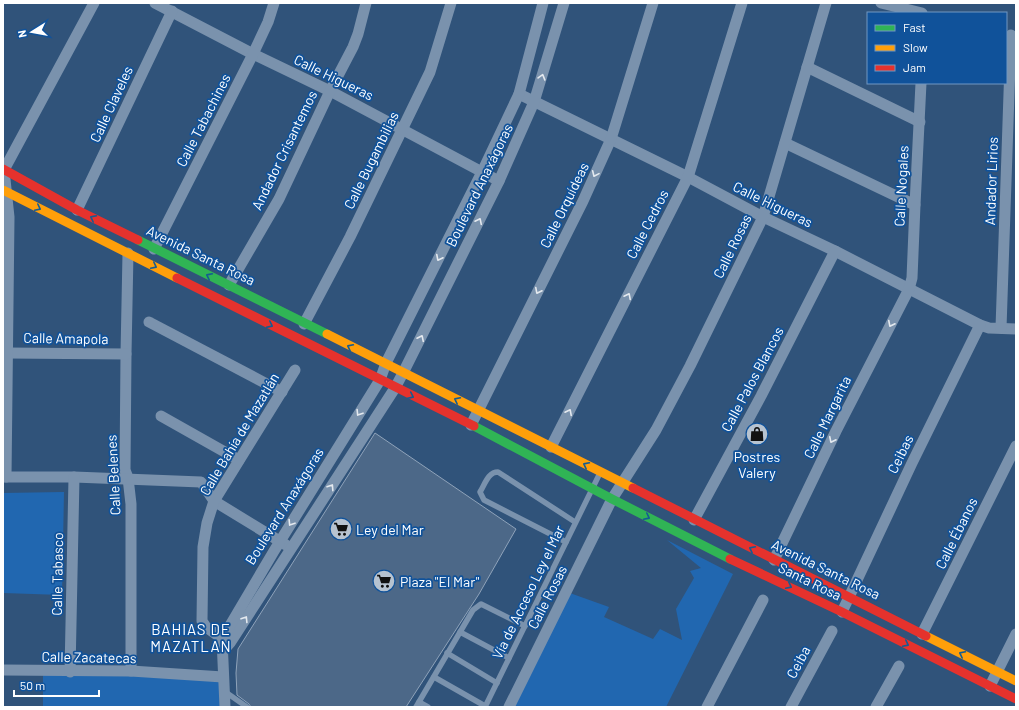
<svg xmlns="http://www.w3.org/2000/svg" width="1019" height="710" viewBox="0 0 1019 710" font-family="Barlow,sans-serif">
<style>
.green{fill:#2167b0}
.building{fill:#4c6888;stroke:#8fa3ba}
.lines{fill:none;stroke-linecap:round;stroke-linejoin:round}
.lane{stroke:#7a92ad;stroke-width:5.5}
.street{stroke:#7a92ad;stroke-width:11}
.fast{stroke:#30b455;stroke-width:9}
.slow{stroke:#ff9f0a;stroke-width:9}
.jam{stroke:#e5322d;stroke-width:9}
.oneway{stroke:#e4e9ef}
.oneway2{stroke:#135c93}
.labels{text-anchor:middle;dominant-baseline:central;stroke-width:3.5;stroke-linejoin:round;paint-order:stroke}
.street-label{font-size:14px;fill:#fff;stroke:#10529a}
.poi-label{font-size:14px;fill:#fff;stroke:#10529a;text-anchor:start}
.neighbourhood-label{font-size:15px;letter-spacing:1px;fill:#fff;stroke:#10529a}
</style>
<rect width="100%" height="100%" fill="#30537a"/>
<g class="green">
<polygon points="64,492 62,595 3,593 3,493"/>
<polygon points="667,540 733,574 666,707 509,707 567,592 609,607 604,617 653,639 660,629 682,640 676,609 694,578 690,571 701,568"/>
<polygon points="43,671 223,677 224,707 43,707"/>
</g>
<polygon class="building" points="375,433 516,529 479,594 406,707 251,707 249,704 237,695 236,673 238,649"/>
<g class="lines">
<g class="lane">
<path d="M566,542L484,500L480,492C485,484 488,472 498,472L575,522"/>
<polyline points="460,632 509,658"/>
<polyline points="447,653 497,683"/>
<polyline points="434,677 485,706"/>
<polyline points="224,691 247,707"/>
<polyline points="419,702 428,707"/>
<polyline points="416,707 473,610 481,604 525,626"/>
<polyline points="485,707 600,473"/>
</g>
<g class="street">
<polyline points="155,3 253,54 330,91 499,181"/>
<polyline points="881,3 922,13"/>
<polyline points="807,67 920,122"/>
<polyline points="519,94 688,177 763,217 835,251 980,325 989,328 1016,329"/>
<polyline points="785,143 915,205"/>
<polyline points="77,210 172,11"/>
<polyline points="154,249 253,54 268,22 274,3"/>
<polyline points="128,253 126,354 125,470 128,478 131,504 131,671"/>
<polyline points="229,285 279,199 330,91 353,47 358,34 366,3"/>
<polyline points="149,322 282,392"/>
<polyline points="304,324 350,237 430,72 451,3"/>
<polyline points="1001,328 1011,35"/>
<polyline points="7,353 126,354"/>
<polyline points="161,416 239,460"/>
<polyline points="471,425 583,201 611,139 653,3"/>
<polyline points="551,447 688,177 742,3"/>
<polyline points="3,477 74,477 201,482 214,501 286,545"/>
<polyline points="6,477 9,217 4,170 94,3"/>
<polyline points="694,520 761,396 835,251"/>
<polyline points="774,560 836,431 909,289 912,278 915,205 921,83"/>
<polyline points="842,612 912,463 980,325"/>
<polyline points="922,634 1016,446"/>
<polyline points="227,642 206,627 202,621 203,547 207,523 214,501 295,370"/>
<polyline points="223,651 230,643 395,388 403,373 499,181 534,102 564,3"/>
<polyline points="3,670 131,671 223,677"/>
<polyline points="70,672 74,477"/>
<polyline points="990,686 1016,634"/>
<polyline points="225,707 222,639 274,551 380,380 386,363 482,172 519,94 543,3"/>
<polyline points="509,707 612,499 656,430 690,366 763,217 826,3"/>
<polyline points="707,707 763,600"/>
<polyline points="791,707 832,631"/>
<polyline points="876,707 899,666"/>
</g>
<g class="fast">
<polyline points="138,240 327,334"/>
<polyline points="474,426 612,499 730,559"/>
</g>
<g class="slow">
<polyline points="3,190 177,278"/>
<polyline points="327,334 633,488"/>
<polyline points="926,636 1016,681"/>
</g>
<g class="jam">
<polyline points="3,169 77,210 138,240"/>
<polyline points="177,278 474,426"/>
<polyline points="633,488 926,636"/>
<polyline points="730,559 842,612 1016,699"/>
</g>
</g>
<defs><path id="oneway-chevron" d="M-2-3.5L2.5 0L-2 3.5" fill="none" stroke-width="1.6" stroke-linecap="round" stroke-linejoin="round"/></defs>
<g class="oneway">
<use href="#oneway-chevron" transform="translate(542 77) rotate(-74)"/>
<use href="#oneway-chevron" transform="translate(595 174) rotate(114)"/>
<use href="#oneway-chevron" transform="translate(479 221) rotate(-64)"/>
<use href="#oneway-chevron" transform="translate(439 258) rotate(117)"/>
<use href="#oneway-chevron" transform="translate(538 291) rotate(117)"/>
<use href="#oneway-chevron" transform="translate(628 296) rotate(-63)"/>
<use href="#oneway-chevron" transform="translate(891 324) rotate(117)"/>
<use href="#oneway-chevron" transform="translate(421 338) rotate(-64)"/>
<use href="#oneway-chevron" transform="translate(569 412) rotate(-63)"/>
<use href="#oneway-chevron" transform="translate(359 413) rotate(122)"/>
<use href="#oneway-chevron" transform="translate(832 440) rotate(116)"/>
<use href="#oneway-chevron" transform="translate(331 487) rotate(-57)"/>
<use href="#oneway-chevron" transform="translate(291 523) rotate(122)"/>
<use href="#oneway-chevron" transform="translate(245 619) rotate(-58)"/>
</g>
<g class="oneway2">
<use href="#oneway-chevron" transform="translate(38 208) rotate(27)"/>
<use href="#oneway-chevron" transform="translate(93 218) rotate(-153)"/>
<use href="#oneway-chevron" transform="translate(154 266) rotate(27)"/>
<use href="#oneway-chevron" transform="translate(209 276) rotate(-154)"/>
<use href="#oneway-chevron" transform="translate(270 325) rotate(27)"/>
<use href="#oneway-chevron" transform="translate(350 347) rotate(-153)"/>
<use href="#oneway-chevron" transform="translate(411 396) rotate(26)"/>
<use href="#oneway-chevron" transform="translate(457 400) rotate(-153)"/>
<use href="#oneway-chevron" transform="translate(586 465) rotate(-153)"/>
<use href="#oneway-chevron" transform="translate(647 517) rotate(27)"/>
<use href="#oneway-chevron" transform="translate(752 549) rotate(-153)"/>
<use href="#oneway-chevron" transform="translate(789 586) rotate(26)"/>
<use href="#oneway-chevron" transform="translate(906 644) rotate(27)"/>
<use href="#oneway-chevron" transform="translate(962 654) rotate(-153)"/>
</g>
<defs>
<g id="shop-disc" transform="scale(1.15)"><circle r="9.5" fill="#b7c3d0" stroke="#10529a"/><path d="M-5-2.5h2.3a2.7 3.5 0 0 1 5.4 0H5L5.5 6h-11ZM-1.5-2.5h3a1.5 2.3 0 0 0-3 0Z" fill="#111"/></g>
<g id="supermarket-disc" transform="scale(1.15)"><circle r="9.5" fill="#b7c3d0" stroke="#10529a"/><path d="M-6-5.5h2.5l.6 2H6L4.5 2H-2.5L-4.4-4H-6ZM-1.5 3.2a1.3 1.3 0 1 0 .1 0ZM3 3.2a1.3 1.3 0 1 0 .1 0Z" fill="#111"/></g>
</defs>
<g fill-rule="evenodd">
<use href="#shop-disc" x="757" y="434"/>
<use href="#supermarket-disc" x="341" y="529"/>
<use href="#supermarket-disc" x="384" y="581"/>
</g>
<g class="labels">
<g class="street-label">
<text transform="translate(334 77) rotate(26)">Calle Higueras</text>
<text transform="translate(111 104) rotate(-65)">Calle Claveles</text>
<text transform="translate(203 120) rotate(-63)">Calle Tabachines</text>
<text transform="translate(284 150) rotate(-64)">Andador Crisantemos</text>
<text transform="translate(371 160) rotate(-64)">Calle Bugambilias</text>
<text transform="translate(991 181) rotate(-88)">Andador Lirios</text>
<text transform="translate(479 185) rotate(-64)">Boulevard Anaxágoras</text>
<text transform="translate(901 186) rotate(-87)">Calle Nogales</text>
<text transform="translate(773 204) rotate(26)">Calle Higueras</text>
<text transform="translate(564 205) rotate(-64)">Calle Orquídeas</text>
<text transform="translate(647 224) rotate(-63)">Calle Cedros</text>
<text transform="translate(732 246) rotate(-64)">Calle Rosas</text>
<text transform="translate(201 255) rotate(26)">Avenida Santa Rosa</text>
<text transform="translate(66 338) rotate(1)">Calle Amapola</text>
<text transform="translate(752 379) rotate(-62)">Calle Palos Blancos</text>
<text transform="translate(827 417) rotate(-64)">Calle Margarita</text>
<text transform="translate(239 434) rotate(-59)">Calle Bahía de Mazatlán</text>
<text transform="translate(900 454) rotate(-64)">Ceibas</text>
<text transform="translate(113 475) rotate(-93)">Calle Belenes</text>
<text transform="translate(284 506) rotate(-58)">Boulevard Anaxágoras</text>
<text transform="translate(956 533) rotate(-64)">Calle Ébanos</text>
<text transform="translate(826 569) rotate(26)">Avenida Santa Rosa</text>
<text transform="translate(57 574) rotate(-89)">Calle Tabasco</text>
<text transform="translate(810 581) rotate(26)">Santa Rosa</text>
<text transform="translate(528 592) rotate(-64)">Vía de Acceso Ley el Mar</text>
<text transform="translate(547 597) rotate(-63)">Calle Rosas</text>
<text transform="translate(89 657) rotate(1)">Calle Zacatecas</text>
<text transform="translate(798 662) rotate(-62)">Ceiba</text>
</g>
<g class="poi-label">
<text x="757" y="456" text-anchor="middle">Postres<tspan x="757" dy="16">Valery</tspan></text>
<text x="356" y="529">Ley del Mar</text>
<text x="400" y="581">Plaza "El Mar"</text>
</g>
<g class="neighbourhood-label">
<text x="191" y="629">BAHIAS DE<tspan x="191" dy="17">MAZATLAN</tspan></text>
</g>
</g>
<rect width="1019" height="710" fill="none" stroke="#ffffff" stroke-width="8"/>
<rect x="867" y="12" width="140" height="72" fill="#10529a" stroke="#7097c2"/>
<rect x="875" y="25" width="20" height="6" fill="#30b455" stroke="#7097c2"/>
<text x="903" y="32" font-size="12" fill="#ffffff">Fast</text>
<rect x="875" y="45" width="20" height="6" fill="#ff9f0a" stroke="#7097c2"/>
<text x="903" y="52" font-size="12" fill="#ffffff">Slow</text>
<rect x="875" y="65" width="20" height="6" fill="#e5322d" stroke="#7097c2"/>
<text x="903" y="72" font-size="12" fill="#ffffff">Jam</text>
<g transform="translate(32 32) rotate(259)" stroke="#10529a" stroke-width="3" paint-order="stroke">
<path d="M0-3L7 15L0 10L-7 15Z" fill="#ffffff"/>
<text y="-6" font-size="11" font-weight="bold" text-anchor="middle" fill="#ffffff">N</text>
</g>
<path d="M14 690v6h85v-6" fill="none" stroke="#ffffff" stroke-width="2"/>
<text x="20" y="690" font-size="12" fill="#ffffff" stroke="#10529a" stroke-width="3" paint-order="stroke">50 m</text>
</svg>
